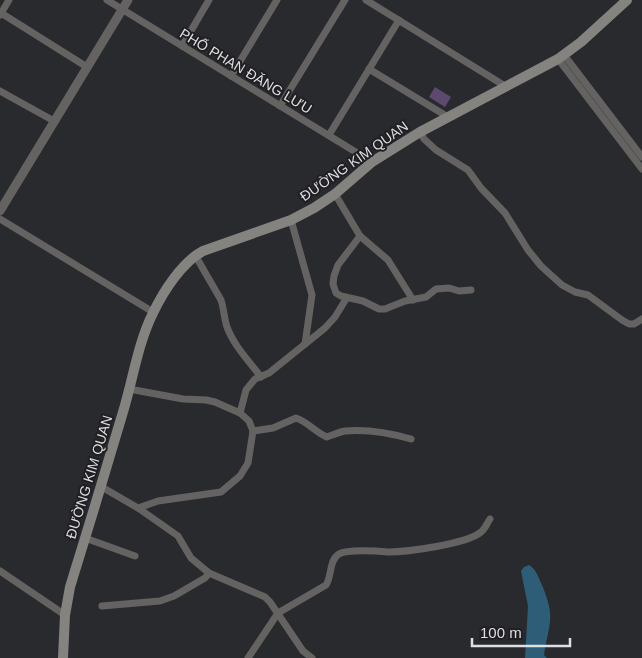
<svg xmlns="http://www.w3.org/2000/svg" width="642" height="658" viewBox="0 0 642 658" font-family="Helvetica,sans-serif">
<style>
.water{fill:#2e5d78}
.building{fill:#5d4970}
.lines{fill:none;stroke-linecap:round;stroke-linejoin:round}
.minor{stroke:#646361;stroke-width:7}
.tertiary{stroke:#646361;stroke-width:9}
.secondary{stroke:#858380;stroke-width:10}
.labels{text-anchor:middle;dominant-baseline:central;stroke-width:4;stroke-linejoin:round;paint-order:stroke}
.street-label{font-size:14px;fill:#dfdfe1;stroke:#202024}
</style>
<rect width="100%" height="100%" fill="#292a2e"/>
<path class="water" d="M529,565C537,570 538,577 542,585C556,619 549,622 544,655L547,658H525L528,606L521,571L524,567Z"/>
<polygon class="building" points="435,87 451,97 445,107 429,97"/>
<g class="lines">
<g class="minor">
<polyline points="107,0 372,162"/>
<polyline points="366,0 505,86"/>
<polyline points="1,13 87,67"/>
<polyline points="0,15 9,0"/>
<polyline points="182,46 209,0"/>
<polyline points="564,55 642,157"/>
<polyline points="558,59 642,169"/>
<polyline points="369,69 448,117"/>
<polyline points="231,76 277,0"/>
<polyline points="0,91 54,121"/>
<polyline points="280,106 345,0"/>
<polyline points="420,132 424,139 436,150 468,170 481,188 505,213 528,250 541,266 562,285 575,292 588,295 622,320 629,324 634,324 642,319"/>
<polyline points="329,135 399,20"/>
<polyline points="335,194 360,236 388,260 413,300"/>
<polyline points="0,219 153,312"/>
<polyline points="291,220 312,295 305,344"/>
<polyline points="360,236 338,265 334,276 333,284 336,293 341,296 363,301 379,309 385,309 405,301 426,297 436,289 449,288 459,291 471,290"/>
<path d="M195,255L221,300C224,309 224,318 227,327C234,346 249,361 261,377"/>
<polyline points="129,389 183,399 206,400 215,402 240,413 249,421 253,431 248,463 240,476 221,492 158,501 138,508"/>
<polyline points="240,413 246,390 255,379 269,373 325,328 335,317 346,299"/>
<path d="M253,431L273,428L296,418C308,422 315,432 327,437C333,435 339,432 345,431C367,429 390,433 411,439"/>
<polyline points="100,486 138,508 178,536 191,558 209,573 265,597 270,602 303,651 312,658"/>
<polyline points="85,538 135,556"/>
<polyline points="0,571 65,615"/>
<polyline points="102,606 160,601 174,596 205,578 209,573"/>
<path d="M248,658L278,613L326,585C332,576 329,560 339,554C347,549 378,551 388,552C407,552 467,544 481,532C485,529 487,523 490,519"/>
</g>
<polyline class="tertiary" points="0,211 128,0"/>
<path class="secondary" d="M63,658L65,615L70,587C88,529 106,470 123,412C133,379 138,343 153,313C163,292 182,262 203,251L291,220L314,208L335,194L372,162L420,132L558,59L581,42L627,0"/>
</g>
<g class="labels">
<g class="street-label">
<text transform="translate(246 71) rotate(31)">PHỐ PHAN ĐĂNG LƯU</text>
<text transform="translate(354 161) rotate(-35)">ĐƯỜNG KIM QUAN</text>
<text transform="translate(89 477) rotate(-73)">ĐƯỜNG KIM QUAN</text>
</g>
</g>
<path d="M472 638v8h98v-8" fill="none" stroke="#dfdfe1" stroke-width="2.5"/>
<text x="480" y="638" font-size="15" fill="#dfdfe1" stroke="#202024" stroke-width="4" paint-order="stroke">100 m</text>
</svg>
